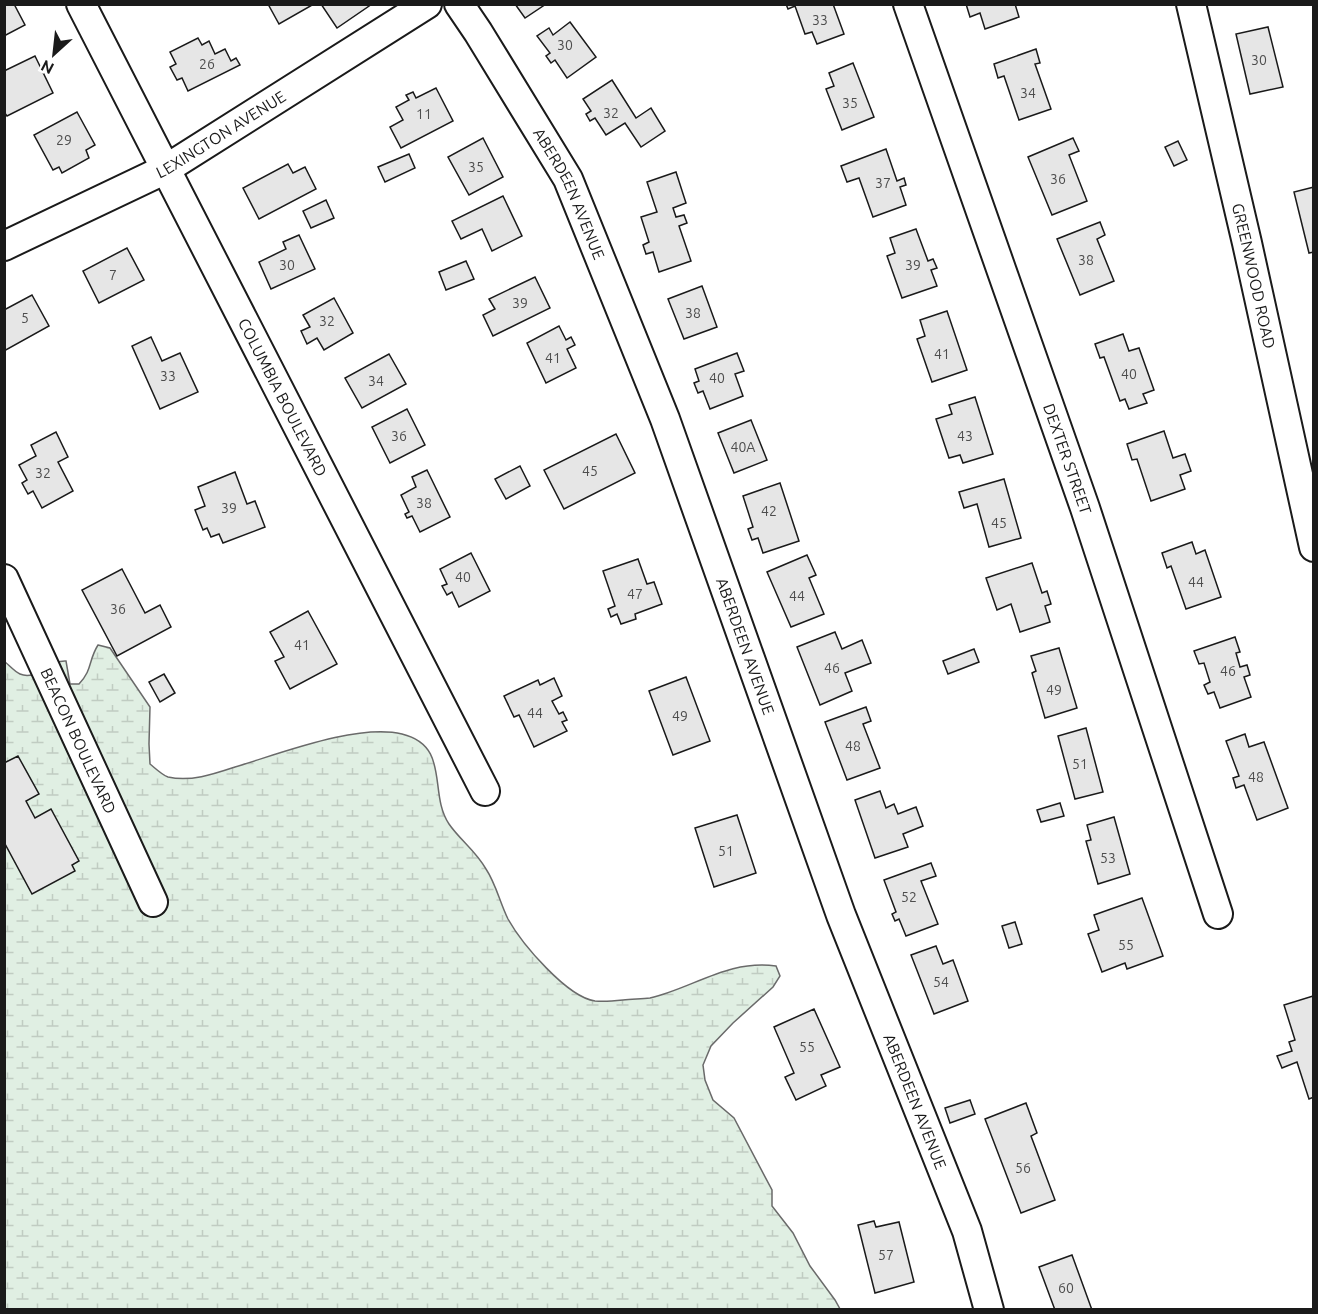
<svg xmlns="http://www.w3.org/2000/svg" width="1318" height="1314" viewBox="0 0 1318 1314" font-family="Ubuntu,sans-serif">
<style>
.wetland{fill:url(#wetland-marsh);stroke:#6a6a6a;stroke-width:1.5}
.building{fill:#e6e6e6;stroke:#1a1a1a;stroke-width:1.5}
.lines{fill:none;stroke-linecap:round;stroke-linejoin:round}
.minor-casing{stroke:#1a1a1a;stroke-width:32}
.minor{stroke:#fff;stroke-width:28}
.labels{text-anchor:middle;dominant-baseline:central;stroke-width:4.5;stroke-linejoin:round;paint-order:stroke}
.number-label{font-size:14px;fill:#4d4d4d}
.street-label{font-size:16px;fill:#1a1a1a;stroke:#fff}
</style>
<defs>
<pattern id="wetland-marsh" width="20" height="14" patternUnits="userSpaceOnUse" patternTransform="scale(1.5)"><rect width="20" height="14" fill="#e0efe3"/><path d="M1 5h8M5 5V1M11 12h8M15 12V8" fill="none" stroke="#c0ccc2"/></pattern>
</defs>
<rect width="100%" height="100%" fill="#fff"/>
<path class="wetland" d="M98,645L110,648L150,707L149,744L150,764C155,768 162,775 168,777C191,782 214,774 235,767C279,754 358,723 402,734C451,746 428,793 449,824C460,840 475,850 486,869C496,884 500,903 508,919C522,944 567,997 595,1001C604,1002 614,1001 623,1000C632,999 641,999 650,998C693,988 729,959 776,966L780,976L773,987L733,1023L711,1046L703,1065L705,1080L713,1100L734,1118L772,1190V1206L793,1233L810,1266L835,1300L840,1309H5L4,661C9,665 15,672 20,674C37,681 49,660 66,661L70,684H79C93,669 88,661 98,645Z"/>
<g class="building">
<polygon points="4,4 14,4 25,25 4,36"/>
<polygon points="268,4 314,4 279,24"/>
<polygon points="321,4 372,4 337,28"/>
<polygon points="515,4 546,4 525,18"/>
<polygon points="786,4 833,4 844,34 817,44 812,32 805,34 795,6 788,9"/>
<polygon points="966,4 1015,4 1019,17 985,29 980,13 970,17"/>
<polygon points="570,22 596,57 567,78 555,60 551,63 546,56 550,53 537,36 549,28 553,35"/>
<polygon points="1268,27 1283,87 1250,94 1236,34"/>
<polygon points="198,38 202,45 209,41 215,54 225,49 231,61 236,58 240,65 188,91 182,78 177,80 170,67 176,64 170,52"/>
<polygon points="1036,49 1040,63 1035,64 1051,109 1019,120 1004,76 998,78 994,64"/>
<polygon points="35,56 53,93 7,116 4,112 4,71"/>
<polygon points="853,63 874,117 842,130 826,89 834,86 829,73"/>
<polygon points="612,80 636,118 651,108 665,131 641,147 625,123 606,135 595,118 590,121 586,114 591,111 583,99"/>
<polygon points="436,88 453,121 401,148 390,127 403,120 396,107 409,100 406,95 413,92 416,98"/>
<polygon points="77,112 95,145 86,150 89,158 62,173 59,167 53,170 34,135"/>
<polygon points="483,138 503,177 469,195 448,157"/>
<polygon points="1073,138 1079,151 1069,155 1087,201 1052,215 1028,157"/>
<polygon points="1178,141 1187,160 1174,166 1165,147"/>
<polygon points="886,149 897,181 904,178 906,185 900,187 906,205 873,217 859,178 847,182 841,166"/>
<polygon points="409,154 415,168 385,182 378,167"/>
<polygon points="288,164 293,173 305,167 316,189 259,219 243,188"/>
<polygon points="676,172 686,203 673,208 676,217 684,215 687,223 679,226 691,261 659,272 653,252 646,254 643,245 649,242 641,217 657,212 647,182"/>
<polygon points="1314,187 1314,252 1309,253 1294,192"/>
<polygon points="503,196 522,236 492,251 482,229 461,239 452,221"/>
<polygon points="326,200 334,218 311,228 303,211"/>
<polygon points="1100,222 1105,235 1097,239 1114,281 1080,295 1057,239"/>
<polygon points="916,229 928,261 933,259 937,268 931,270 937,286 902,298 887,256 895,253 890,238"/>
<polygon points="299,235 315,269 271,289 259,262 286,249 283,242"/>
<polygon points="127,248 144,280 99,303 83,271"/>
<polygon points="466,261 474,279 446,290 439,272"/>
<polygon points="535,277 550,308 493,336 483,315 495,309 489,299"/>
<polygon points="702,286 717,327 684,339 668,299"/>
<polygon points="32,295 49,326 4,351 4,310"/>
<polygon points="334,298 353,333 324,350 317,338 307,344 301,331 310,327 303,315"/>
<polygon points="947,311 967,370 932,382 917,339 925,336 920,320"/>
<polygon points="559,326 566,340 571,337 575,345 567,349 576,368 546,383 527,343"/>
<polygon points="1123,334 1129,351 1139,348 1154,390 1143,394 1147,403 1129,409 1125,399 1120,401 1104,357 1100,358 1095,344"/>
<polygon points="151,337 162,361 180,353 198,392 160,409 132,346"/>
<polygon points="737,353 744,371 735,374 743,396 710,409 703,391 698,393 694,383 699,381 695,369"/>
<polygon points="389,354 406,384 362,408 345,378"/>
<polygon points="975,397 993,454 963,463 960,455 949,458 936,419 952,414 949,405"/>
<polygon points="407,409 425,445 390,463 372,427"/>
<polygon points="751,420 767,460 734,473 718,433"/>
<polygon points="1164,431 1173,458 1185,454 1191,471 1180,475 1185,489 1151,501 1137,459 1132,460 1127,444"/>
<polygon points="56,432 68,457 58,462 73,491 42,508 33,491 28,494 22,483 27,480 19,465 36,456 31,445"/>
<polygon points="616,434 635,473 564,509 544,470"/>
<polygon points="520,466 530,486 506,499 495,479"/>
<polygon points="427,470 450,517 420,532 412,516 407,518 405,514 409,512 401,495 416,487 412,477"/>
<polygon points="235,472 247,504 255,501 265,527 223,543 219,534 211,537 207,528 203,530 195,510 205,506 198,487"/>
<polygon points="1004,479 1021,538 989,547 977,504 964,508 959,492"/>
<polygon points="780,483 799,541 763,553 758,538 752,540 748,529 753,527 743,496"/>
<polygon points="1192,542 1196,554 1205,550 1221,597 1186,609 1171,566 1167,568 1162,553"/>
<polygon points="471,553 490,591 459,607 452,592 447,595 442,586 447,584 440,569"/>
<polygon points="807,555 816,575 809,578 824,614 791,627 767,572"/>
<polygon points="638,559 647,584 654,582 662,604 635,614 636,619 621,624 617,614 611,617 608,609 615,606 603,571"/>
<polygon points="1032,563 1042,593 1047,591 1051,604 1045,606 1050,622 1020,632 1011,604 997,610 986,578"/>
<polygon points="122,569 145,613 160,605 171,627 117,656 82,590"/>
<polygon points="308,611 337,664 290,689 275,661 284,657 270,632"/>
<polygon points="835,632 842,649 862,640 871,663 845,673 852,691 820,705 797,647"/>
<polygon points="1235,637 1240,652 1236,653 1240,667 1247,665 1250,675 1244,677 1251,697 1220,708 1214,692 1208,694 1204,685 1210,682 1204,663 1199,664 1194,651"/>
<polygon points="1059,648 1077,708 1045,718 1032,673 1036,671 1031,656"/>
<polygon points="974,649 979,662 948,674 943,661"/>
<polygon points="164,674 175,693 160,702 149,682"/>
<polygon points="686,677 710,741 673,755 649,691"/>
<polygon points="554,678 562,696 552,701 559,714 563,712 567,720 562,722 567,731 534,747 519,715 514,717 504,696 538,680 540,685"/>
<polygon points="866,707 871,721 863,724 880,768 847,780 825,722"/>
<polygon points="1086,728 1103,792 1075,799 1058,736"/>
<polygon points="1245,734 1249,747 1264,742 1288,808 1257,820 1244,785 1236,788 1233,778 1239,776 1226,741"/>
<polygon points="18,756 39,794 26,801 35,818 51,809 79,861 72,865 75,871 32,894 4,842 4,763"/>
<polygon points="880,791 886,808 894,804 898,814 916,807 923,826 903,834 908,847 875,858 855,800"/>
<polygon points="1060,803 1064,816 1041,822 1037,810"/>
<polygon points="737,815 756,873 714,887 695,828"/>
<polygon points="1114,817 1130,874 1098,884 1086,841 1091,840 1087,825"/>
<polygon points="931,863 936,876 921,881 938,924 906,936 899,919 895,921 892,914 896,912 884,880"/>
<polygon points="1142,898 1163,956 1127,969 1125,963 1102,972 1088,934 1099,930 1094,915"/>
<polygon points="1015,922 1022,944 1009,948 1002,926"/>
<polygon points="936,946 943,964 953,960 968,1001 934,1014 911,955"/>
<polygon points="1313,996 1314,1097 1309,1099 1297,1062 1282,1068 1277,1056 1292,1051 1289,1042 1295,1040 1284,1005"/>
<polygon points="814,1009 840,1067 821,1075 826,1086 796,1100 785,1077 794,1073 774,1027"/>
<polygon points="970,1100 975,1114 950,1123 945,1108"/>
<polygon points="1026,1103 1037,1133 1031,1136 1055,1200 1021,1213 985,1119"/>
<polygon points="874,1221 876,1227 899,1222 914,1282 875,1293 858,1225"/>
<polygon points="1072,1255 1092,1310 1055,1310 1039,1267"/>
</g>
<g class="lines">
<g class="minor-casing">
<g id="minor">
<path id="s1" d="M81,4L485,791"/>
<path id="s2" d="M459,4L478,32L568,179L665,419L841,915L967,1231L989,1310"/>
<path id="s3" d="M908,4L1085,508L1218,914"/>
<path id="s4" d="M1191,4L1247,243L1314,547"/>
<path id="s5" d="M4,246L166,169L427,4"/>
<path id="s6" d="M4,579L153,902"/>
</g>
</g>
<use href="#minor" class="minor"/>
</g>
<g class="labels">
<g class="number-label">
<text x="820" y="20">33</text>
<text x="565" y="45">30</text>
<text x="1259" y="60">30</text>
<text x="207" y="64">26</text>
<text x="1028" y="93">34</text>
<text x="850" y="103">35</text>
<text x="611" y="113">32</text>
<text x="424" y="114">11</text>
<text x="64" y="140">29</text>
<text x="476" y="167">35</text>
<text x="1058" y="179">36</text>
<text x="883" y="183">37</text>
<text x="1086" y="260">38</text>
<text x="287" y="265">30</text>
<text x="913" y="265">39</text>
<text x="113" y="275">7</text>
<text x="520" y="303">39</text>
<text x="693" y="313">38</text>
<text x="25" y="318">5</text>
<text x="327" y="321">32</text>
<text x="942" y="354">41</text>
<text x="553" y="358">41</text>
<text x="1129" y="374">40</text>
<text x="168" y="376">33</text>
<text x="717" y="378">40</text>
<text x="376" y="381">34</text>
<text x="399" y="436">36</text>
<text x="965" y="436">43</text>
<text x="743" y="447">40A</text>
<text x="590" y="471">45</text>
<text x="43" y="473">32</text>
<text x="424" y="503">38</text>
<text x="229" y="508">39</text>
<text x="769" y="511">42</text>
<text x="999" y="523">45</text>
<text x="463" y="577">40</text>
<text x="1196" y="582">44</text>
<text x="635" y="594">47</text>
<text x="797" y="596">44</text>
<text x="118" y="609">36</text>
<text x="302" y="645">41</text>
<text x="832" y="668">46</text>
<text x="1228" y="671">46</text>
<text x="1054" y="690">49</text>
<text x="535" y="713">44</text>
<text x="680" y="716">49</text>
<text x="853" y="746">48</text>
<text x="1080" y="764">51</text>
<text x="1256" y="777">48</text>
<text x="726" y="851">51</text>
<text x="1108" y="858">53</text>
<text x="909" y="897">52</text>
<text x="1126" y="945">55</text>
<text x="941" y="982">54</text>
<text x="807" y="1047">55</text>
<text x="1023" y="1168">56</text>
<text x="886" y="1255">57</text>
<text x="1066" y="1288">60</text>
</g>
<g class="street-label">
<text stroke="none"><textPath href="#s5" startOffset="244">LEXINGTON AVENUE</textPath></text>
<text stroke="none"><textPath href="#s2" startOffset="220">ABERDEEN AVENUE</textPath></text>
<text stroke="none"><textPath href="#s4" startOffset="279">GREENWOOD ROAD</textPath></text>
<text stroke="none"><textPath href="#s1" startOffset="442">COLUMBIA BOULEVARD</textPath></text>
<text stroke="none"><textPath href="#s3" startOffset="482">DEXTER STREET</textPath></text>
<text stroke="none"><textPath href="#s2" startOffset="706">ABERDEEN AVENUE</textPath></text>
<text stroke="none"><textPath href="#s6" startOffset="178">BEACON BOULEVARD</textPath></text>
<text stroke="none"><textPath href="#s2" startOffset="1192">ABERDEEN AVENUE</textPath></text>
</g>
</g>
<rect width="1318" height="1314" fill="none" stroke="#1a1a1a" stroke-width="12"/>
<g transform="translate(54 54) rotate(207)" stroke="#ffffff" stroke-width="4.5" paint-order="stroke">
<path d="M0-4.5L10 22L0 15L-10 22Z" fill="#1a1a1a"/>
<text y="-9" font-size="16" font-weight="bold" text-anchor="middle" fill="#1a1a1a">N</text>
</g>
</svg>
